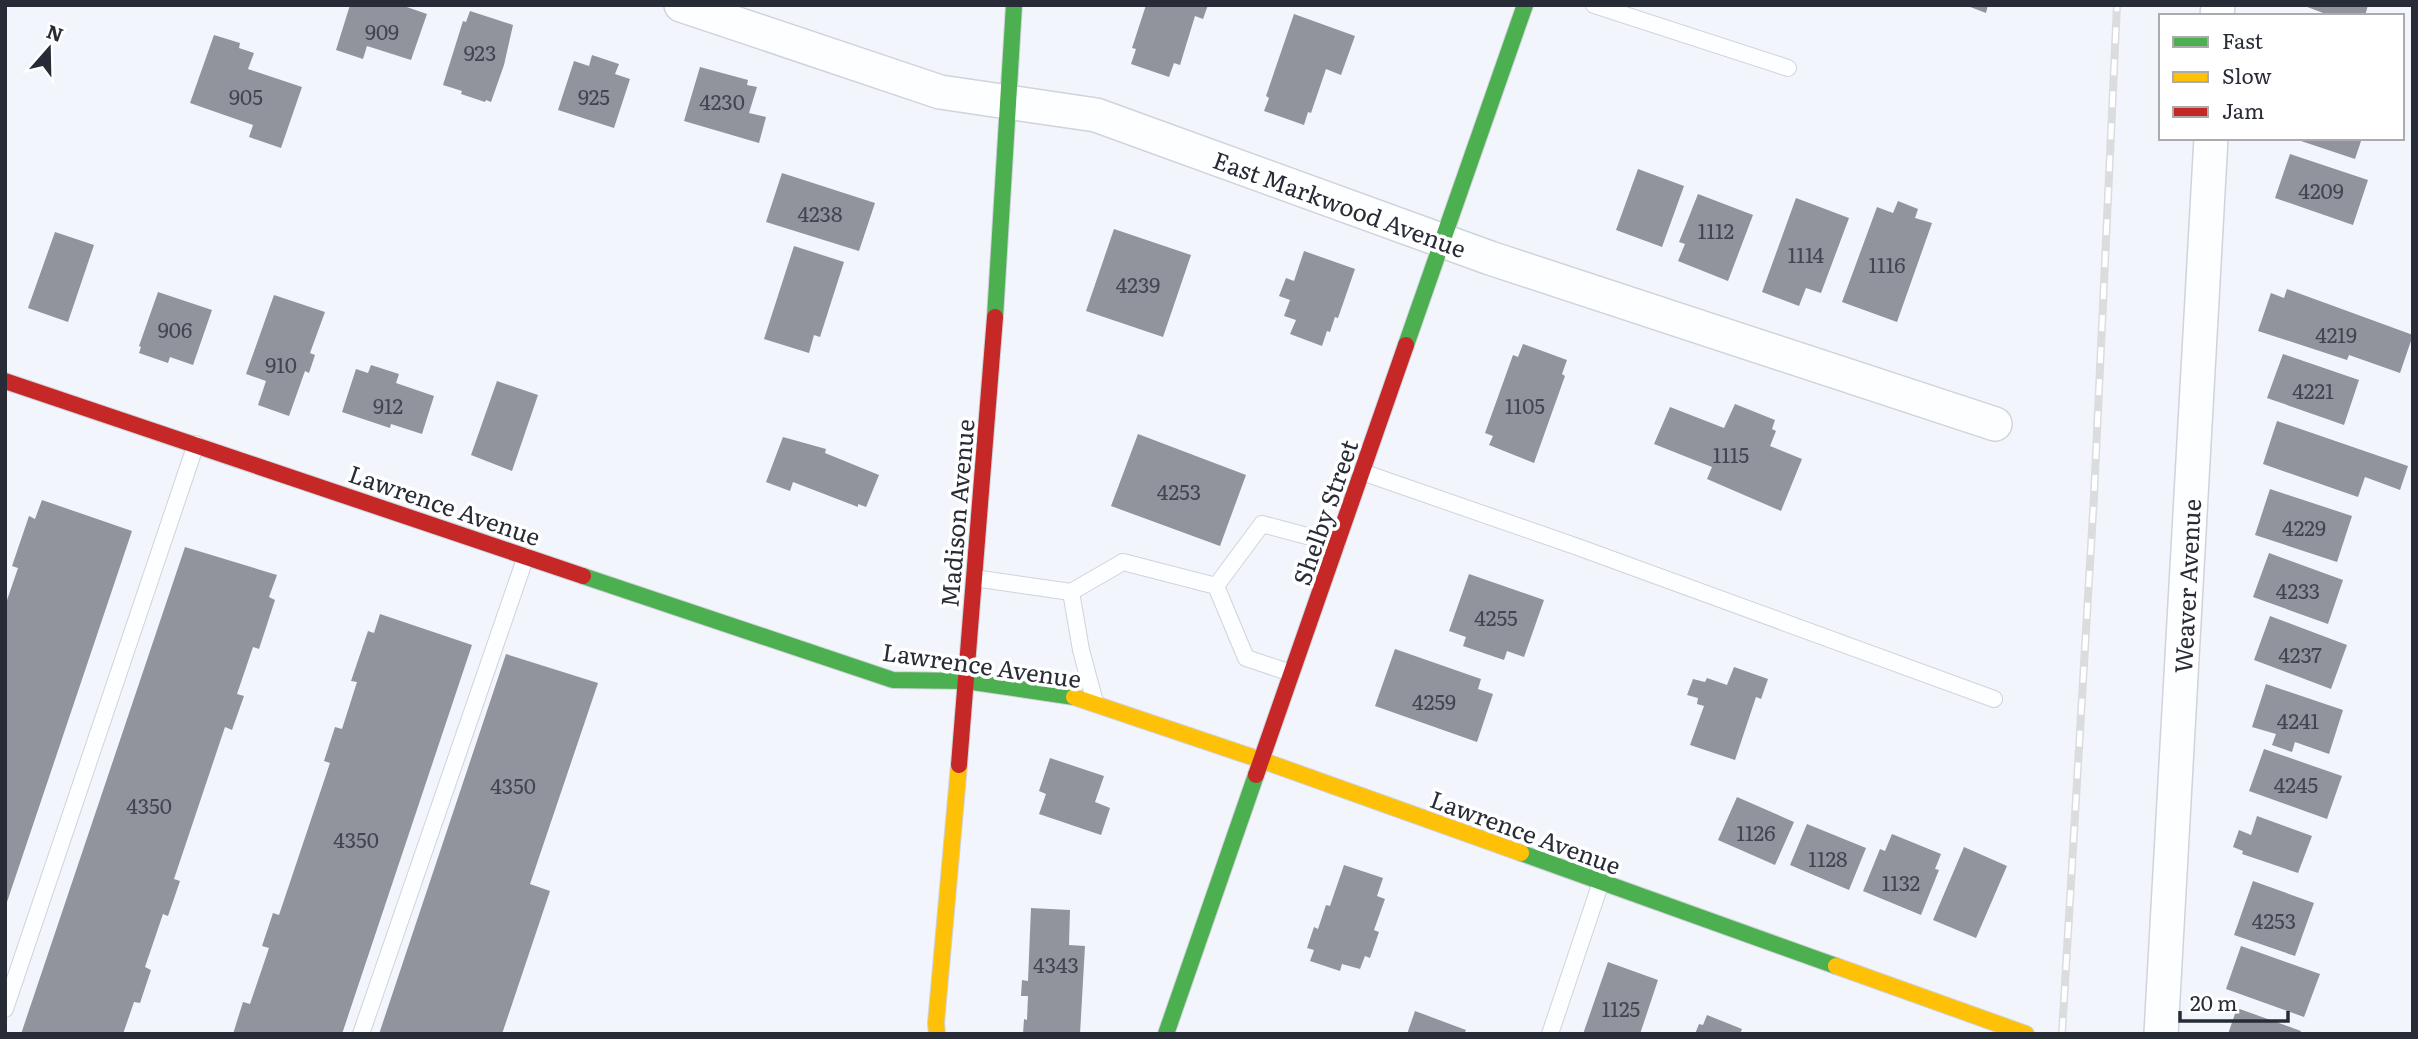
<svg xmlns="http://www.w3.org/2000/svg" width="2418" height="1039" viewBox="0 0 2418 1039" font-family="Literata,serif">
<style>
.building{fill:#91949c}
.lines{fill:none;stroke-linecap:round;stroke-linejoin:round}
.lane-casing{stroke:#cfd3db;stroke-width:18}
.street-casing{stroke:#cfd3db;stroke-width:36}
.fast-casing{stroke:#cfd3db;stroke-width:18}
.slow-casing{stroke:#cfd3db;stroke-width:18}
.jam-casing{stroke:#cfd3db;stroke-width:18}
.lane{stroke:#fdfeff;stroke-width:16}
.street{stroke:#fdfeff;stroke-width:33}
.fast{stroke:#4caf50;stroke-width:16}
.slow{stroke:#ffc107;stroke-width:16}
.jam{stroke:#c62828;stroke-width:16}
.rail-casing{stroke:#dadcde;stroke-width:8}
.rail{stroke:#fff;stroke-width:5;stroke-dasharray:16;stroke-linecap:butt}
.labels{text-anchor:middle;dominant-baseline:central;stroke-width:7;stroke-linejoin:round;paint-order:stroke}
.number-label{font-size:21px;fill:#424650}
.street-label{font-size:24px;fill:#282c37;stroke:#fff}
</style>
<rect width="100%" height="100%" fill="#f2f5fc"/>
<g class="building">
<polygon points="350,5 401,5 427,14 411,60 367,46 363,59 336,50"/>
<polygon points="1146,5 1208,5 1203,19 1195,16 1180,65 1174,63 1169,77 1131,64 1136,49 1132,48"/>
<polygon points="1965,5 1988,5 1986,13"/>
<polygon points="2302,5 2368,5 2365,16 2331,16"/>
<polygon points="470,11 513,25 504,65 491,102 486,100 485,102 461,94 462,91 443,85 463,21 466,22"/>
<polygon points="1294,14 1355,36 1341,75 1326,69 1311,113 1308,112 1304,125 1264,111 1269,98 1266,96"/>
<polygon points="214,35 240,43 239,48 254,53 248,69 302,87 281,148 249,137 253,125 190,103"/>
<polygon points="592,55 619,64 615,74 630,79 614,128 558,110 574,61 589,66"/>
<polygon points="700,67 748,80 747,85 757,87 749,113 766,117 759,143 684,121"/>
<polygon points="2292,138 2362,138 2355,159"/>
<polygon points="2290,154 2368,180 2353,225 2275,198"/>
<polygon points="1638,169 1684,186 1662,247 1616,230"/>
<polygon points="782,173 875,203 859,251 766,222"/>
<polygon points="1698,194 1753,215 1728,281 1678,261 1685,244 1679,242"/>
<polygon points="1796,198 1849,218 1821,293 1806,288 1799,306 1762,292"/>
<polygon points="1898,201 1918,209 1915,218 1932,223 1897,322 1842,302 1877,207 1893,213"/>
<polygon points="1114,229 1191,255 1163,337 1086,311"/>
<polygon points="55,232 94,245 68,322 28,308"/>
<polygon points="794,246 844,262 820,337 814,335 809,353 764,339"/>
<polygon points="1304,251 1355,269 1338,318 1335,317 1330,332 1327,331 1322,346 1290,334 1296,320 1284,316 1290,300 1279,296 1286,278 1294,281"/>
<polygon points="2287,289 2413,335 2400,373 2349,355 2347,360 2258,331 2271,293 2284,298"/>
<polygon points="158,292 212,310 193,365 170,357 168,363 139,353 141,347 139,346"/>
<polygon points="274,295 325,312 310,353 315,355 309,373 305,371 289,416 258,405 266,381 246,374"/>
<polygon points="1523,344 1567,360 1562,374 1565,376 1534,463 1489,445 1493,436 1485,433 1513,355 1518,357"/>
<polygon points="2283,354 2359,380 2344,425 2267,398"/>
<polygon points="371,365 399,374 396,383 434,396 422,434 391,424 390,428 342,412 356,369 368,373"/>
<polygon points="497,381 538,395 512,471 471,455"/>
<polygon points="1735,404 1775,420 1772,429 1776,431 1770,446 1802,459 1781,511 1707,479 1712,467 1654,444 1670,407 1724,428"/>
<polygon points="2277,421 2408,466 2400,490 2365,477 2358,497 2263,464"/>
<polygon points="1138,434 1246,475 1220,546 1111,506"/>
<polygon points="783,437 826,449 825,453 879,475 866,507 858,504 858,507 793,482 790,491 766,482"/>
<polygon points="2270,489 2352,516 2337,562 2255,535"/>
<polygon points="42,500 132,531 6,905 5,606 18,568 12,566 29,516 35,519"/>
<polygon points="185,547 277,575 269,597 275,600 259,649 253,647 237,694 244,696 232,730 225,727 174,879 180,881 168,916 163,914 145,967 151,970 140,1003 134,1002 123,1034 21,1034"/>
<polygon points="2269,553 2343,580 2328,624 2253,597"/>
<polygon points="1469,574 1544,600 1524,657 1507,651 1504,660 1463,646 1466,637 1449,631"/>
<polygon points="380,614 472,645 342,1034 233,1034 243,1002 250,1004 269,948 262,946 273,913 279,915 330,763 324,761 335,727 342,729 357,682 351,681 368,631 374,633"/>
<polygon points="2270,616 2347,645 2331,689 2254,660"/>
<polygon points="1395,649 1481,679 1478,689 1493,694 1477,742 1375,706"/>
<polygon points="506,654 598,683 530,884 550,891 502,1034 379,1034"/>
<polygon points="1734,667 1768,679 1761,699 1756,697 1735,760 1690,745 1704,706 1697,704 1698,698 1687,695 1693,679 1705,682 1707,678 1727,685"/>
<polygon points="2266,684 2343,710 2329,754 2295,742 2292,752 2272,745 2276,734 2252,727"/>
<polygon points="2264,749 2342,776 2327,819 2249,791"/>
<polygon points="1050,758 1104,776 1095,802 1110,808 1101,835 1039,814 1046,794 1039,791"/>
<polygon points="1737,797 1794,822 1775,865 1718,840"/>
<polygon points="2257,816 2312,836 2298,873 2242,854 2243,851 2233,847 2239,830 2251,835"/>
<polygon points="1807,824 1866,848 1849,890 1790,865"/>
<polygon points="1892,834 1941,854 1935,869 1939,870 1921,915 1863,891 1880,849 1885,851"/>
<polygon points="1964,847 2007,866 1976,938 1933,920"/>
<polygon points="1344,865 1383,878 1377,896 1385,899 1374,930 1379,932 1370,958 1365,956 1360,969 1342,964 1340,971 1310,961 1314,950 1307,948 1314,927 1318,929 1326,905 1330,906"/>
<polygon points="2253,881 2314,903 2295,956 2234,935"/>
<polygon points="1031,908 1070,910 1069,945 1085,946 1080,1034 1023,1034 1024,1019 1027,1020 1028,996 1021,996 1022,980 1028,981"/>
<polygon points="2241,946 2320,974 2304,1017 2226,989"/>
<polygon points="1608,962 1658,980 1640,1034 1583,1034"/>
<polygon points="2237,1008 2301,1031 2300,1034 2228,1034"/>
<polygon points="1415,1011 1466,1030 1464,1034 1407,1034"/>
<polygon points="1707,1015 1742,1029 1740,1034 1695,1034 1699,1024 1703,1025"/>
</g>
<g class="lines">
<g class="lane-casing">
<g id="lane">
<polyline points="1594,5 1788,68"/>
<polyline points="1362,472 1575,546 1994,699"/>
<polyline points="974,578 1071,592 1123,562 1216,586 1246,658 1291,673"/>
<polyline points="1216,586 1262,524 1337,544"/>
<polyline points="1071,592 1081,650 1095,702"/>
<polyline points="5,1009 196,444"/>
<polyline points="361,1034 526,556"/>
<polyline points="1550,1034 1601,882"/>
</g>
</g>
<g class="street-casing">
<g id="street">
<polyline points="681,5 940,92 1096,115 1490,258 1995,424"/>
<polyline points="2217,16 2218,5"/>
<polyline points="2161,1034 2211,138"/>
</g>
</g>
<g class="fast-casing">
<g id="fast">
<polyline points="995,317 1014,5"/>
<polyline points="1406,345 1525,5"/>
<polyline points="583,576 893,680 966,681 1074,697"/>
<polyline points="1521,853 1836,966"/>
<polyline points="1166,1034 1256,775"/>
</g>
</g>
<g class="slow-casing">
<g id="slow">
<polyline points="1074,697 1261,760 1521,853"/>
<polyline points="1836,966 2026,1034"/>
<polyline points="937,1034 936,1023 959,765"/>
</g>
</g>
<g class="jam-casing">
<g id="jam">
<polyline points="5,381 583,576"/>
<polyline points="959,765 995,317"/>
<polyline points="1256,775 1406,345"/>
</g>
</g>
<use href="#lane" class="lane"/>
<use href="#street" class="street"/>
<use href="#fast" class="fast"/>
<use href="#slow" class="slow"/>
<use href="#jam" class="jam"/>
<g class="rail-casing">
<polyline id="rail" points="2062,1034 2094,496 2117,5"/>
</g>
<use href="#rail" class="rail"/>
</g>
<g class="labels">
<g class="number-label">
<text x="382" y="30">909</text>
<text x="480" y="51">923</text>
<text x="246" y="95">905</text>
<text x="594" y="95">925</text>
<text x="722" y="100">4230</text>
<text x="2321" y="189">4209</text>
<text x="820" y="212">4238</text>
<text x="1716" y="229">1112</text>
<text x="1806" y="253">1114</text>
<text x="1887" y="263">1116</text>
<text x="1138" y="283">4239</text>
<text x="175" y="328">906</text>
<text x="2336" y="333">4219</text>
<text x="281" y="363">910</text>
<text x="2313" y="389">4221</text>
<text x="388" y="404">912</text>
<text x="1525" y="404">1105</text>
<text x="1731" y="453">1115</text>
<text x="1179" y="490">4253</text>
<text x="2304" y="526">4229</text>
<text x="2298" y="589">4233</text>
<text x="1496" y="616">4255</text>
<text x="2300" y="653">4237</text>
<text x="1434" y="700">4259</text>
<text x="2298" y="719">4241</text>
<text x="2296" y="783">4245</text>
<text x="513" y="784">4350</text>
<text x="149" y="804">4350</text>
<text x="1756" y="831">1126</text>
<text x="356" y="838">4350</text>
<text x="1828" y="857">1128</text>
<text x="1901" y="881">1132</text>
<text x="2274" y="919">4253</text>
<text x="1056" y="963">4343</text>
<text x="1621" y="1007">1125</text>
</g>
<g class="street-label">
<text transform="translate(1340 203) rotate(20)">East Markwood Avenue</text>
<text transform="translate(445 504) rotate(19)">Lawrence Avenue</text>
<text transform="translate(1324 512) rotate(-71)">Shelby Street</text>
<text transform="translate(956 513) rotate(-85)">Madison Avenue</text>
<text transform="translate(2186 586) rotate(-87)">Weaver Avenue</text>
<text transform="translate(982 664) rotate(8)">Lawrence Avenue</text>
<text transform="translate(1526 831) rotate(20)">Lawrence Avenue</text>
</g>
</g>
<rect width="2418" height="1039" fill="none" stroke="#282c37" stroke-width="14"/>
<rect x="2159" y="14" width="245" height="126" fill="#ffffff" stroke="#a9abaf" stroke-width="2"/>
<rect x="2173" y="37" width="35" height="10" fill="#4caf50" stroke="#a9abaf" stroke-width="2"/>
<text x="2222" y="49" font-size="21" fill="#282c37">Fast</text>
<rect x="2173" y="72" width="35" height="10" fill="#ffc107" stroke="#a9abaf" stroke-width="2"/>
<text x="2222" y="84" font-size="21" fill="#282c37">Slow</text>
<rect x="2173" y="107" width="35" height="10" fill="#c62828" stroke="#a9abaf" stroke-width="2"/>
<text x="2222" y="119" font-size="21" fill="#282c37">Jam</text>
<g transform="translate(49 49) rotate(20)" stroke="#ffffff" stroke-width="5" paint-order="stroke">
<path d="M0-5L12 26L0 18L-12 26Z" fill="#282c37"/>
<text y="-10" font-size="19" font-weight="bold" text-anchor="middle" fill="#282c37">N</text>
</g>
<path d="M2180 1011v10h108v-10" fill="none" stroke="#282c37" stroke-width="3.5"/>
<text x="2190" y="1011" font-size="21" fill="#282c37" stroke="#ffffff" stroke-width="5" paint-order="stroke">20 m</text>
</svg>
